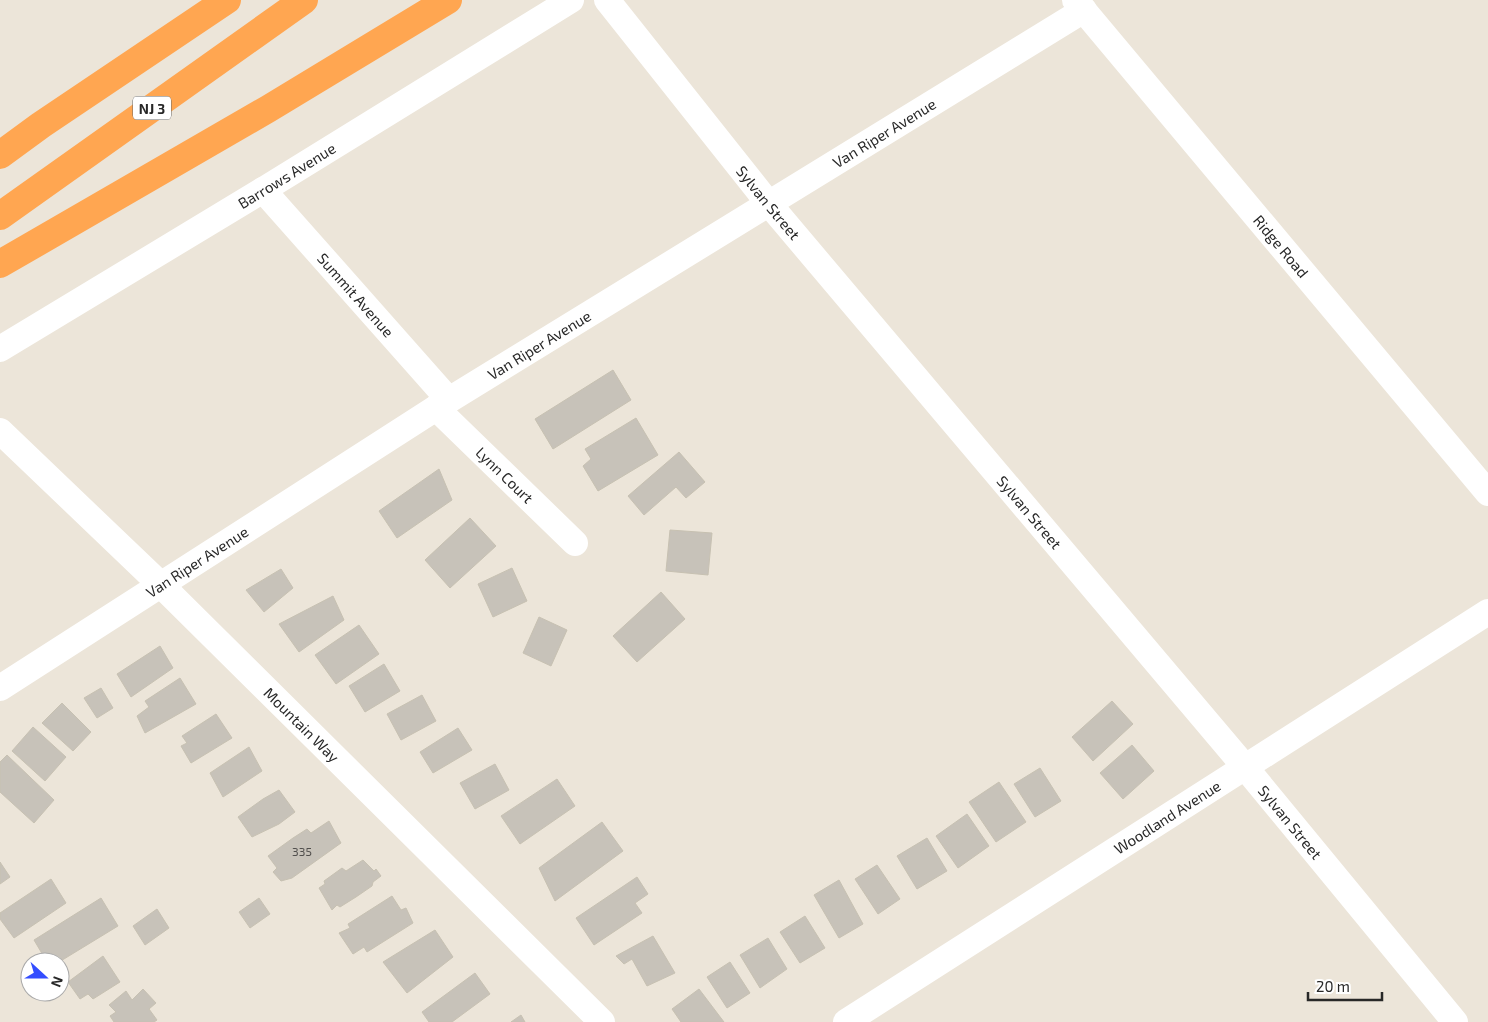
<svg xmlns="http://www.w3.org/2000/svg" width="1488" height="1022" viewBox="0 0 1488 1022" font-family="'Exo 2',sans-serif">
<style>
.building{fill:#c7c2b9;stroke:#c7c1b2}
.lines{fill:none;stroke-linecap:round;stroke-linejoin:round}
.minor{stroke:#fff;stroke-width:26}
.highway{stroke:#ffa651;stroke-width:28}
.labels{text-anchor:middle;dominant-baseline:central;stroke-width:4.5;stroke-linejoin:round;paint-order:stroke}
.number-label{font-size:12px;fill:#504e4c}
.shield{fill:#fff;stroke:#686868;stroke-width:1}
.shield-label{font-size:14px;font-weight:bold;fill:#282828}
.street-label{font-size:15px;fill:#282828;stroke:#fff}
</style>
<rect width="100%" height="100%" fill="#ece5d9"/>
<g class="building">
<polygon points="613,370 631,400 553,449 535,419"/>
<polygon points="636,418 658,455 598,491 583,466 591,459 585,449"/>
<polygon points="679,452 705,482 686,498 676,487 644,515 628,496"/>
<polygon points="439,469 452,500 397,538 379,511"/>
<polygon points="470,518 496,546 450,588 425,560"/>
<polygon points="670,530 712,533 708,575 666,571"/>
<polygon points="512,568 527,601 493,617 478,584"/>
<polygon points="281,569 293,588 264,612 246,590"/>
<polygon points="661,592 685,619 637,662 613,636"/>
<polygon points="333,596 344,620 299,652 279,624"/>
<polygon points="539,617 567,630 551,666 523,653"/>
<polygon points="359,625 379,654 336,684 315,655"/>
<polygon points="160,646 173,668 131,697 117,674"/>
<polygon points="384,664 400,691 365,712 349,686"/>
<polygon points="180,678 196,704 145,733 137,716 149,707 145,701"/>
<polygon points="101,688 113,708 97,718 84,698"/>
<polygon points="422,695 436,721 401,740 387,714"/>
<polygon points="1112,701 1133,724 1093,761 1072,737"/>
<polygon points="62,703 91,732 73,751 42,723"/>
<polygon points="216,714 232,738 191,763 181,746 187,743 182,736"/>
<polygon points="33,727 66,757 45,781 12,751"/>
<polygon points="458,728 472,750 433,773 420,752"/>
<polygon points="1132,745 1154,771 1123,799 1100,773"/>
<polygon points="249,747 262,771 223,797 210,773"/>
<polygon points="7,755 54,800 34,823 0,792 0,762"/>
<polygon points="495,764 509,790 475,809 460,783"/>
<polygon points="1040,768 1061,801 1035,817 1014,784"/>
<polygon points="557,779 575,806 520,844 501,816"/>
<polygon points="999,782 1026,822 996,842 969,802"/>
<polygon points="279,790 295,812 279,824 252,837 238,817 263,799"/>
<polygon points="967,814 989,846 958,868 936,836"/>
<polygon points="329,821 341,843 292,878 281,881 273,872 277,868 268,856 293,838 307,829 311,833"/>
<polygon points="602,822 623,851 555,901 539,868"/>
<polygon points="927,838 947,871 917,889 897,856"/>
<polygon points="363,860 374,871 376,869 381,876 373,882 372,886 356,897 340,907 337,905 332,910 319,888 325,884 324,881 342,868 346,871"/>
<polygon points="0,862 10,877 0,884"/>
<polygon points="877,865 900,899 878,914 855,879"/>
<polygon points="637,877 648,894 635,903 642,913 594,945 576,918"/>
<polygon points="51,879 66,903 14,938 0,919 0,913"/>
<polygon points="839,880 863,924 839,938 814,895"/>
<polygon points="392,896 401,910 406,908 413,923 367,952 364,947 353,954 339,933 350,928 348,924"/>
<polygon points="101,898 118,926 59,962 47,962 34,940"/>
<polygon points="259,898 270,914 250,928 239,912"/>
<polygon points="157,909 169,928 145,945 133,926"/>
<polygon points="805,916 825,948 800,963 780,932"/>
<polygon points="435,930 453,957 407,993 383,962"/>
<polygon points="653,936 675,973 647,986 632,959 624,964 616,956"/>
<polygon points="768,938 787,969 760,988 740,955"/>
<polygon points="103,956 120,982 93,999 88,994 80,999 68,982"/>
<polygon points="730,962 750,993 727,1008 707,977"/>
<polygon points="475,973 490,994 452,1022 429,1022 422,1012"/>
<polygon points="143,989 156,1003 149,1009 157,1020 154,1022 114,1022 110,1016 116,1012 109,1005 126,991 132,1000"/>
<polygon points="699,989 724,1022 681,1022 672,1009"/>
<polygon points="521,1015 525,1022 511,1022"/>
</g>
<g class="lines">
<g class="minor">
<path id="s1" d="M607,0L769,204L1245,767L1455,1022"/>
<path id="s2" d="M1075,0L1488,493"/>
<path id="s3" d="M263,190L449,400"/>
<path id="s4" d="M0,349L263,190L571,0"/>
<path id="s5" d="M436,408L575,543"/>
<path id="s6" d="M0,431L160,584L602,1022"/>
<path id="s7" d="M0,688L436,408L1084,10"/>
<path id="s8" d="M846,1022L1488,612"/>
</g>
<g class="highway">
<polyline points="0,155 41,125 227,0"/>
<polyline points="0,216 304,0"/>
<polyline points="0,264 268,109 448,0"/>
</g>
</g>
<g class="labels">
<g class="number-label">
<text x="302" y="851">335</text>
</g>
<rect class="shield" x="133" y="96.5" width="38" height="23" rx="4"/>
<g class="shield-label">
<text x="152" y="108">NJ 3</text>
</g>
<g class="street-label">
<text stroke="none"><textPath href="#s7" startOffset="1044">Van Riper Avenue</textPath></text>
<text stroke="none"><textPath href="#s4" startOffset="335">Barrows Avenue</textPath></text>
<text stroke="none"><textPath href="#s1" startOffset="259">Sylvan Street</textPath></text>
<text stroke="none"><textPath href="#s2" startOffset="321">Ridge Road</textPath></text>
<text stroke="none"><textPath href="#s3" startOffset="140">Summit Avenue</textPath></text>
<text stroke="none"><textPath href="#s7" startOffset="639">Van Riper Avenue</textPath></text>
<text stroke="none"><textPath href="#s5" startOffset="96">Lynn Court</textPath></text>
<text stroke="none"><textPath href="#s1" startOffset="664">Sylvan Street</textPath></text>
<text stroke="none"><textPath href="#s7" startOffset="234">Van Riper Avenue</textPath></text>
<text stroke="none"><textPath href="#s6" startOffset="421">Mountain Way</textPath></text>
<text stroke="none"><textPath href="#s8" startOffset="381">Woodland Avenue</textPath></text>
<text stroke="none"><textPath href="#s1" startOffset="1069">Sylvan Street</textPath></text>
</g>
</g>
<g transform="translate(45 977) rotate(111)"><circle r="24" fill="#ffffff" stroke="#a9a9a9"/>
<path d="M0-4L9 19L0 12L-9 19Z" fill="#334dff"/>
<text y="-8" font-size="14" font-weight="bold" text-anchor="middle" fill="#282828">N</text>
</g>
<path d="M1308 992v8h74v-8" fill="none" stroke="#282828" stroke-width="2.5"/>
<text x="1316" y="992" font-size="15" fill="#282828" stroke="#ffffff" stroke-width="4" paint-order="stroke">20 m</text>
</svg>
